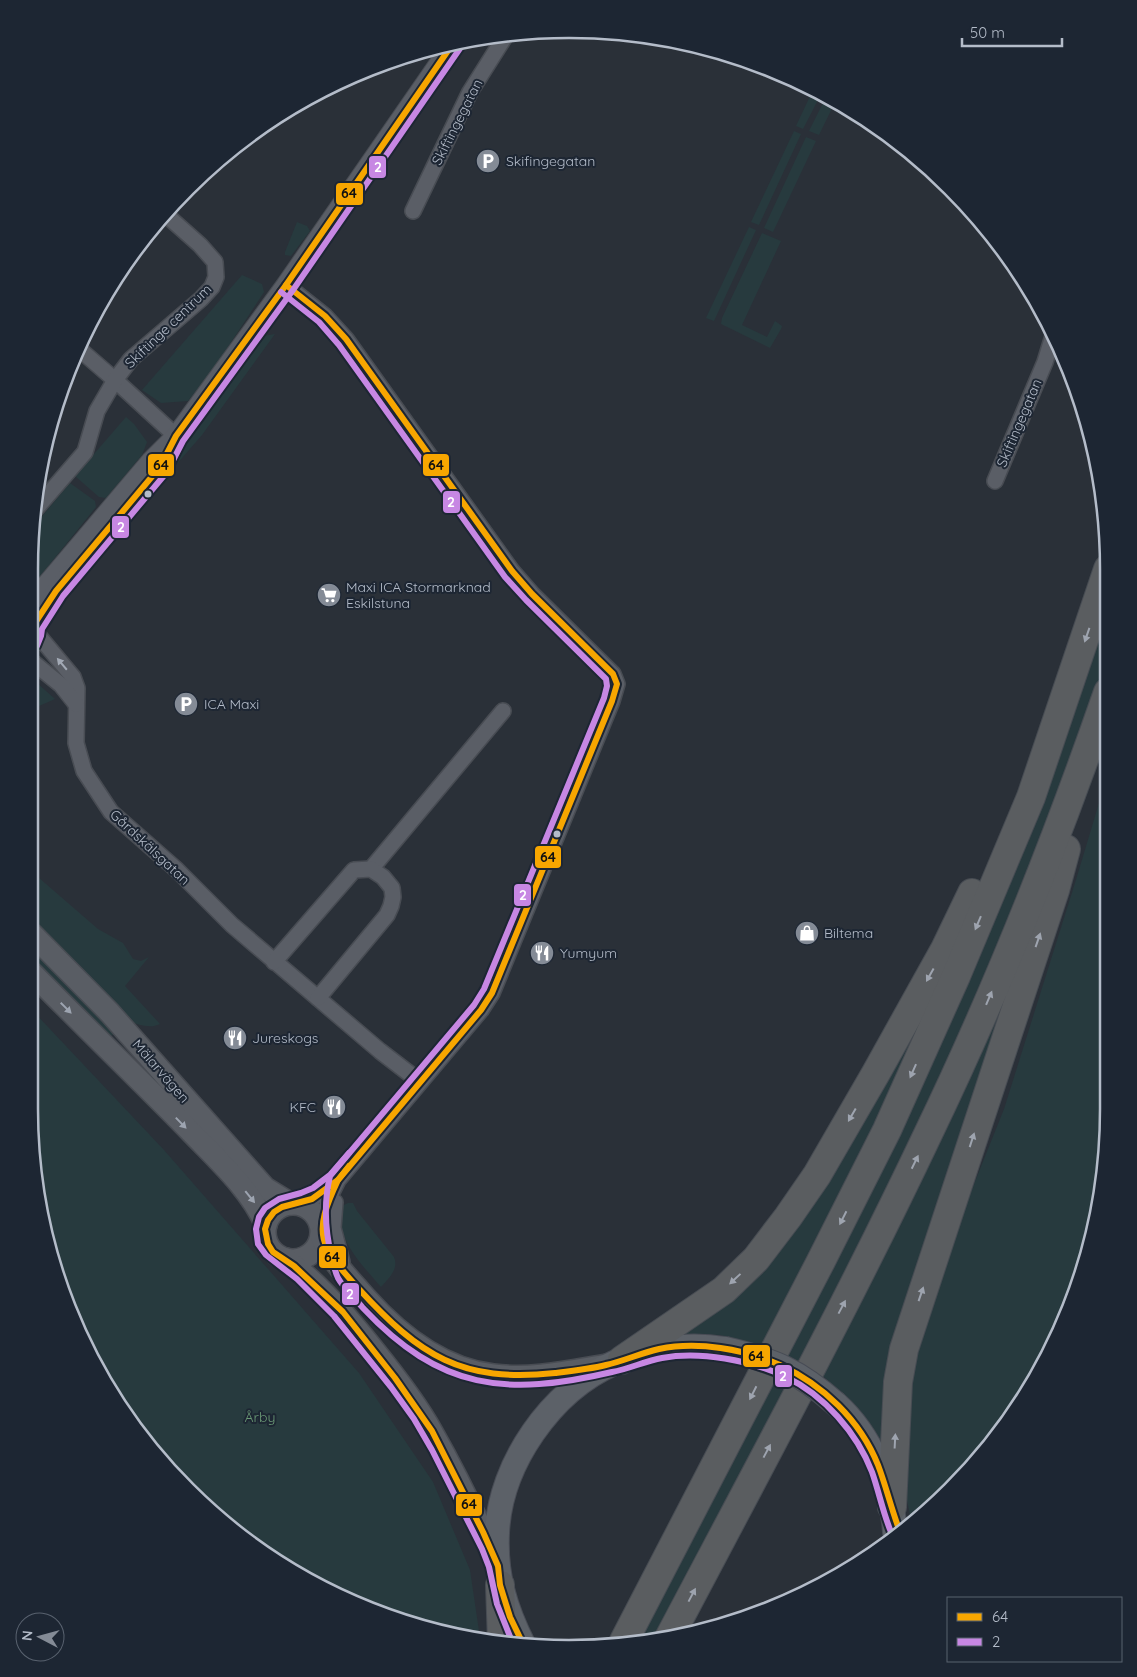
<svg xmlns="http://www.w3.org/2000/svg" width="1137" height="1677" viewBox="0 0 1137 1677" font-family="Quicksand,sans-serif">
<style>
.green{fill:#273a3e}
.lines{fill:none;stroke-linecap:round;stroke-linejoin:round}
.minor-casing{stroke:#484c53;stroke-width:18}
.tertiary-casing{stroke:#484c53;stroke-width:21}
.secondary-casing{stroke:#484c53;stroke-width:24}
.primary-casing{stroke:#484c55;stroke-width:26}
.motorway-casing{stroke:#474c53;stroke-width:30}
.minor{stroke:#5a5e66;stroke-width:15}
.tertiary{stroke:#5a5e66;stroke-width:19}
.secondary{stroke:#595d64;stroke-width:21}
.primary{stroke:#5c6168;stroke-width:24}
.motorway{stroke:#5a5d60;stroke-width:28}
.primary-bridge-casing{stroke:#484c55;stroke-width:26;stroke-linecap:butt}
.primary-bridge{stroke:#5c6168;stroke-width:24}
.bus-1-casing{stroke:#1d2633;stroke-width:10}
.bus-2-casing{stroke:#1d2633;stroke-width:10}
.bus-1{stroke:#f7a600;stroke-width:6}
.bus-2{stroke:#c787e3;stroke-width:6}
.oneway{fill:#9ea4af}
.oneway2{fill:#a2a9b5}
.oneway3{fill:#9da4b0}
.bus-dot{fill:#b4bcc9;stroke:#1d2633;stroke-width:2}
.labels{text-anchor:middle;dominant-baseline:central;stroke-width:4;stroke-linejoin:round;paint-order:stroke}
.street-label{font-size:14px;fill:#b4bcc9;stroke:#1d2633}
.poi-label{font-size:14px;fill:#b4bcc9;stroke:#1d2633;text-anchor:start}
.park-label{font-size:14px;fill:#6b9a76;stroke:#1d2633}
.rim{fill:none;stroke:#b4bcc9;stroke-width:2.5}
.line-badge{stroke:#1d2633;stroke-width:2}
.badge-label{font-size:14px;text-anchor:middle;font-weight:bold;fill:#fff}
.pale-badge-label{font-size:14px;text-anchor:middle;font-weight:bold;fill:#111}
</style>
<rect width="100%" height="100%" fill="#2a3038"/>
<g class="green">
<polygon points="813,90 821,94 803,129 796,126"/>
<polygon points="826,97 835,102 819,135 809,131"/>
<polygon points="794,131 801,134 759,225 751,222"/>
<polygon points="806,137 816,141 773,232 764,228"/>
<polygon points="297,222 307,226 310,231 291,256 285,255 285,252"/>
<polygon points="749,227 756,230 714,321 706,318"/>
<polygon points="762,233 781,241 742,325 767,337 775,321 782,326 781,329 770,348 721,324 722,318"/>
<polygon points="242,275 262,284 264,292 211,373 188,401 161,403 142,390"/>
<polygon points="275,334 202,435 156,488 151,484 263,336"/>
<polygon points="126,417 134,424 147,442 142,455 106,498 99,497 75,476"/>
<polygon points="70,483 95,501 96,507 37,580 29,582 33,527"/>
<polygon points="1108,607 1108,659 1040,849 973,1010 885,1200 801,1363 787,1356"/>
<polygon points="30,683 37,683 55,699 30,710"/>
<polygon points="1108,773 1108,1108 1098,1214 1052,1347 1017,1409 950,1490 911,1520 906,1495 906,1385 960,1219 1004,1109 1075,883"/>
<path d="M31,871L98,929L123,943L133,959L141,961L149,957L125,986L160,1024C150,1029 139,1025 129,1021L31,923Z"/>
<path d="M1029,942L884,1444C865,1419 846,1397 823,1376L910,1205L953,1115Z"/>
<polygon points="32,945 118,1030 109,1038 32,963"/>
<polygon points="948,962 890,1097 765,1347 720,1335 683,1334 723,1302"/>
<polygon points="32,1010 164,1150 359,1373 433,1482 470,1570 480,1638 429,1630 362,1607 240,1537 187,1490 120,1409 57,1282 33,1179"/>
<path d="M348,1203H353L357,1211L394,1257C399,1269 389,1278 381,1287C364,1267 330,1234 344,1205Z"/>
<polygon points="776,1376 793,1384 658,1639 637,1640"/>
</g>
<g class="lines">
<g class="minor-casing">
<g id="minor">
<polyline points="413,211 470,92 506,35"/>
<polyline points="286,285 325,316 346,339 512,571 532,594 613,674 617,684 612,701 492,993 481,1010 338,1180 329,1198 321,1225"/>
<polyline points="78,348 115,380 176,436"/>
<polyline points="995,481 1045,362 1053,336"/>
<polyline points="34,511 85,452 97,411 115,380 131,359 201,299 212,287 216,277 215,262 200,245 164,213"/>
<polyline points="33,629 73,677 77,688 76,743 84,771 111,812 177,870 232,925 380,1051 419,1081"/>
<polyline points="29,659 61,685 76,704"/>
<polyline points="371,869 503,711"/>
<polyline points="274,962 354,870 371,869 383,877 392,888 393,897 391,906 387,915 318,998"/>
<polyline points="335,1202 333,1228 342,1262"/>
<polyline points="296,1204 312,1199 337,1181"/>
</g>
</g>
<g class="tertiary-casing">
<g id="tertiary">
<polyline points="29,597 46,585 151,461 176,436 286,285 454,42"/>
<polyline points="33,626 56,591 69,575"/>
</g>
</g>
<g class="secondary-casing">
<g id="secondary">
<polyline points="32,934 110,1013 265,1188 291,1204"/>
<path d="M32,973C85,1027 139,1079 192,1133C219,1161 250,1189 266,1225"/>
<circle cx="293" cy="1232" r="28"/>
<path d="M321,1235C329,1260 349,1278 365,1297C398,1334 442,1369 493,1375C531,1380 570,1371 607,1365"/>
<path d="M286,1259C319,1284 347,1316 373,1349C394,1375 416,1403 432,1432C456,1474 477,1518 496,1562"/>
</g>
</g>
<g class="primary-casing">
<g id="primary">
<path d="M836,1404C871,1435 892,1487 895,1532"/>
<path d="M524,1646C505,1608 495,1576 497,1533C500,1464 551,1391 614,1363C648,1348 688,1343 725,1349"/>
</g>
</g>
<g class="motorway-casing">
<g id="motorway">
<polyline points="622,1360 724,1290 756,1259 788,1217 817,1175 876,1073 945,949 972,893"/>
<polyline points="892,1507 898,1382 904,1349 1055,890 1066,849"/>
<polyline points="500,1585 502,1642"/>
<path d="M669,1638C757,1471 847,1305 928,1134C997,991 1056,842 1108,692"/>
<polyline points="624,1641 821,1261 887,1130 956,976 1031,797 1108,569"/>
</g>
</g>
<use href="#minor" class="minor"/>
<use href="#tertiary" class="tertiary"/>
<use href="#secondary" class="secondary"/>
<use href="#primary" class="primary"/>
<use href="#motorway" class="motorway"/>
<g class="primary-bridge-casing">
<path id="primary-bridge" d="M725,1349C773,1360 799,1371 836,1404"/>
</g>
<use href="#primary-bridge" class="primary-bridge"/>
<g class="bus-1-casing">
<g id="bus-1">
<path d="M286,285L325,316L346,339L512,571L532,594L613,674L617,684L612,701L492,993L481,1010L338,1180C312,1235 319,1245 358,1288C420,1356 461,1383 555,1373C572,1371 590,1369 606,1365C624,1361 641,1353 659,1349C698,1341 744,1349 780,1365C823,1385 860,1420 878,1465C886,1486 891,1508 899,1529"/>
<polyline points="29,641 33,633 33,626 56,591 160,467 176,436 286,285 454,42"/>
<polyline points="349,1166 338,1180 312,1199 282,1207 274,1212 268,1220 265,1229 268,1244 273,1252 294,1266 343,1312 395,1378 432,1431 483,1532 498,1566 500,1585 510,1617 524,1646"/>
</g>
</g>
<g class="bus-2-casing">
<g id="bus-2">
<path d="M281,292L319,322L339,345L505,577L526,600L606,679L607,686L604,698L484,989L474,1005L330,1176C323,1205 325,1231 332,1259C334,1265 335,1272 338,1278C344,1289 355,1298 363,1308C440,1390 506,1397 612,1372C629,1369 645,1361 662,1358C700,1351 750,1360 786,1377C824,1395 857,1433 872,1472C879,1492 883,1513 891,1532"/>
<polyline points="37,646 41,636 42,629 63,596 167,472 183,441 293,290 461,47"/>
<polyline points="349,1153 330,1175 313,1188 301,1193 279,1199 265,1208 259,1217 256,1229 258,1244 266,1255 297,1279 334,1316 391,1387 414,1419 432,1450 482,1549 489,1567 497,1604 513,1644"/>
</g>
</g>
<use href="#bus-1" class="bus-1"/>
<use href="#bus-2" class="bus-2"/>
</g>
<defs><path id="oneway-solid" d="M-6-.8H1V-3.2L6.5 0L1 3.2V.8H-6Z" transform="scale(1.25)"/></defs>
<g class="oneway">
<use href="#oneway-solid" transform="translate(1087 635) rotate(109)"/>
<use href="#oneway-solid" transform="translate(978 923) rotate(113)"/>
<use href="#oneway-solid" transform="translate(1038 940) rotate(-71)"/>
<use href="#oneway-solid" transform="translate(930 975) rotate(119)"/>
<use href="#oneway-solid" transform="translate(989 998) rotate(-67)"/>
<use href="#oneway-solid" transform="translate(913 1071) rotate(114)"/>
<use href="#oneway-solid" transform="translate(852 1115) rotate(120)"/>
<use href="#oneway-solid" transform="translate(972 1140) rotate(-72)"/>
<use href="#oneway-solid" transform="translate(915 1162) rotate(-64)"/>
<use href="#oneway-solid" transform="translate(843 1218) rotate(117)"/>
<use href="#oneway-solid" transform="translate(735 1279) rotate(137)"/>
<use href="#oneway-solid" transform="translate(921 1294) rotate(-71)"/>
<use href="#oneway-solid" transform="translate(842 1307) rotate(-62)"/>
<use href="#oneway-solid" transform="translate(753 1393) rotate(117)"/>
<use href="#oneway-solid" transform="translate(895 1441) rotate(-87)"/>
<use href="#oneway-solid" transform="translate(767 1451) rotate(-62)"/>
<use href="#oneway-solid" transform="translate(692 1595) rotate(-62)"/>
</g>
<use class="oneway2" href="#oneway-solid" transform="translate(62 664) rotate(-130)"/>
<g class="oneway3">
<use href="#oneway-solid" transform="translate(66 1008) rotate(45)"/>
<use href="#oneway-solid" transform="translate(181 1123) rotate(46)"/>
<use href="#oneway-solid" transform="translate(250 1197) rotate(51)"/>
</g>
<defs>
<g id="parking-disc" transform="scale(1.25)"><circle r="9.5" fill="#848b96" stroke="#1d2633"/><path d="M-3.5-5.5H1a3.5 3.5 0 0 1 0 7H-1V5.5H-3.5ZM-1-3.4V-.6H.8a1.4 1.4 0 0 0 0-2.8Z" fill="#fff"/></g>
<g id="supermarket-disc" transform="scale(1.25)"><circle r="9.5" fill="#848b96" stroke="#1d2633"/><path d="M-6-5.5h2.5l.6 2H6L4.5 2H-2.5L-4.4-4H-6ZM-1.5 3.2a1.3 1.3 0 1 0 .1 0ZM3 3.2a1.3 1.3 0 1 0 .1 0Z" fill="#fff"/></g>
<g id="shop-disc" transform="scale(1.25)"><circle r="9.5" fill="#848b96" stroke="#1d2633"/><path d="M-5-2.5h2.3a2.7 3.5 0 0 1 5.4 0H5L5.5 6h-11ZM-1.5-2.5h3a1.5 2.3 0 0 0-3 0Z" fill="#fff"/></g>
<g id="restaurant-disc" transform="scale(1.25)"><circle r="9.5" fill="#848b96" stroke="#1d2633"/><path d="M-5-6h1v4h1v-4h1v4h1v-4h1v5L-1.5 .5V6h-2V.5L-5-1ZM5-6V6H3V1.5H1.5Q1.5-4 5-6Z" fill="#fff"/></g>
</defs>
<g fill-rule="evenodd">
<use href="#parking-disc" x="488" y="161"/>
<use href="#supermarket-disc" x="329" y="595"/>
<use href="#parking-disc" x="186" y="704"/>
<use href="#shop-disc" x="807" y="933"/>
<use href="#restaurant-disc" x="542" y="953"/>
<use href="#restaurant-disc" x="235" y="1038"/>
<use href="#restaurant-disc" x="334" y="1107"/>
</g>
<g class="bus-dot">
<circle cx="148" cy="494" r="4.5"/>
<circle cx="557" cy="834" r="4.5"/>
</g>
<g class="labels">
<g class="street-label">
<text transform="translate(457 122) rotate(-63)">Skiftingegatan</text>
<text transform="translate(168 326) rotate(-44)">Skiftinge centrum</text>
<text transform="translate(1019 423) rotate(-67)">Skiftingegatan</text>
<text transform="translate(150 847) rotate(43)">Gårdskälsgatan</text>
<text transform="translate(161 1071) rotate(49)">Mälarvägen</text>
</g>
<g class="poi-label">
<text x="506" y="161">Skifingegatan</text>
<text x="346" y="587">Maxi ICA Stormarknad<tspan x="346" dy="16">Eskilstuna</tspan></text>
<text x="204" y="704">ICA Maxi</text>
<text x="824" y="933">Biltema</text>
<text x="560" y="953">Yumyum</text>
<text x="252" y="1038">Jureskogs</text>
<text x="316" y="1107" text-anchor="end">KFC</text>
</g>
<g class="park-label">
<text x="260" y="1417">Årby</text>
</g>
</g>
<path d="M0 0H1137V1677H0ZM569 38H569A531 531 0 0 1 1100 569V1109A531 531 0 0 1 569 1640H569A531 531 0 0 1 38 1109V569A531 531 0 0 1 569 38Z" fill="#1d2633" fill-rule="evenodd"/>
<path class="rim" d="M569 38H569A531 531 0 0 1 1100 569V1109A531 531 0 0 1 569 1640H569A531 531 0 0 1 38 1109V569A531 531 0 0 1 569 38Z"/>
<g class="line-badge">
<rect x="368" y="155" width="19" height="24" rx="5" fill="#c787e3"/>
<rect x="335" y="182" width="29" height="24" rx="5" fill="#f7a600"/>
<rect x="422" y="453" width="28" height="24" rx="5" fill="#f7a600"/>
<rect x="147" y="453" width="28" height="24" rx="5" fill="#f7a600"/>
<rect x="442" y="490" width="19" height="24" rx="5" fill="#c787e3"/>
<rect x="111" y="515" width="19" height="24" rx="5" fill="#c787e3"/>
<rect x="534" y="845" width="28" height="24" rx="5" fill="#f7a600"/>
<rect x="513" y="883" width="19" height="24" rx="5" fill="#c787e3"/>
<rect x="318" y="1245" width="29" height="24" rx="5" fill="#f7a600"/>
<rect x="341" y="1282" width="19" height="24" rx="5" fill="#c787e3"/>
<rect x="742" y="1344" width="29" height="24" rx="5" fill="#f7a600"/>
<rect x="774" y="1364" width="19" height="24" rx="5" fill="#c787e3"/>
<rect x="455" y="1493" width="28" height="24" rx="5" fill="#f7a600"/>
</g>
<g class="badge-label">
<text x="378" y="172">2</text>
<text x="451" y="507">2</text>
<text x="121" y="532">2</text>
<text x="523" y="900">2</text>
<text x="350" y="1299">2</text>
<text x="783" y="1381">2</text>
</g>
<g class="pale-badge-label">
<text x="349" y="198">64</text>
<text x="436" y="470">64</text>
<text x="161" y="470">64</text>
<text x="548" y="862">64</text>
<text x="332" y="1262">64</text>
<text x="756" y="1361">64</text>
<text x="469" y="1509">64</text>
</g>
<rect x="947" y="1597" width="175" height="65" fill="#1d2633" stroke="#59626f"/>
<rect x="957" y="1613" width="25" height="8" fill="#f7a600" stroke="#59626f"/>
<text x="992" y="1622" font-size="15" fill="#b4bcc9">64</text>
<rect x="957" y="1638" width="25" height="8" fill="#c787e3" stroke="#59626f"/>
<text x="992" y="1647" font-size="15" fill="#b4bcc9">2</text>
<g transform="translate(40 1637) rotate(276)"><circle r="24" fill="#1d2633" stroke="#59626f"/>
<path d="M0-4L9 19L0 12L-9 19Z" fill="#848b96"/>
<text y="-8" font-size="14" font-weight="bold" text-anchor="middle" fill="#b4bcc9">N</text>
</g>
<path d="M962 38v8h100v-8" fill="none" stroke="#b4bcc9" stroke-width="2.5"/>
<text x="970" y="38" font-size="15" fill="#b4bcc9" stroke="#1d2633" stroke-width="4" paint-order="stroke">50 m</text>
</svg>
